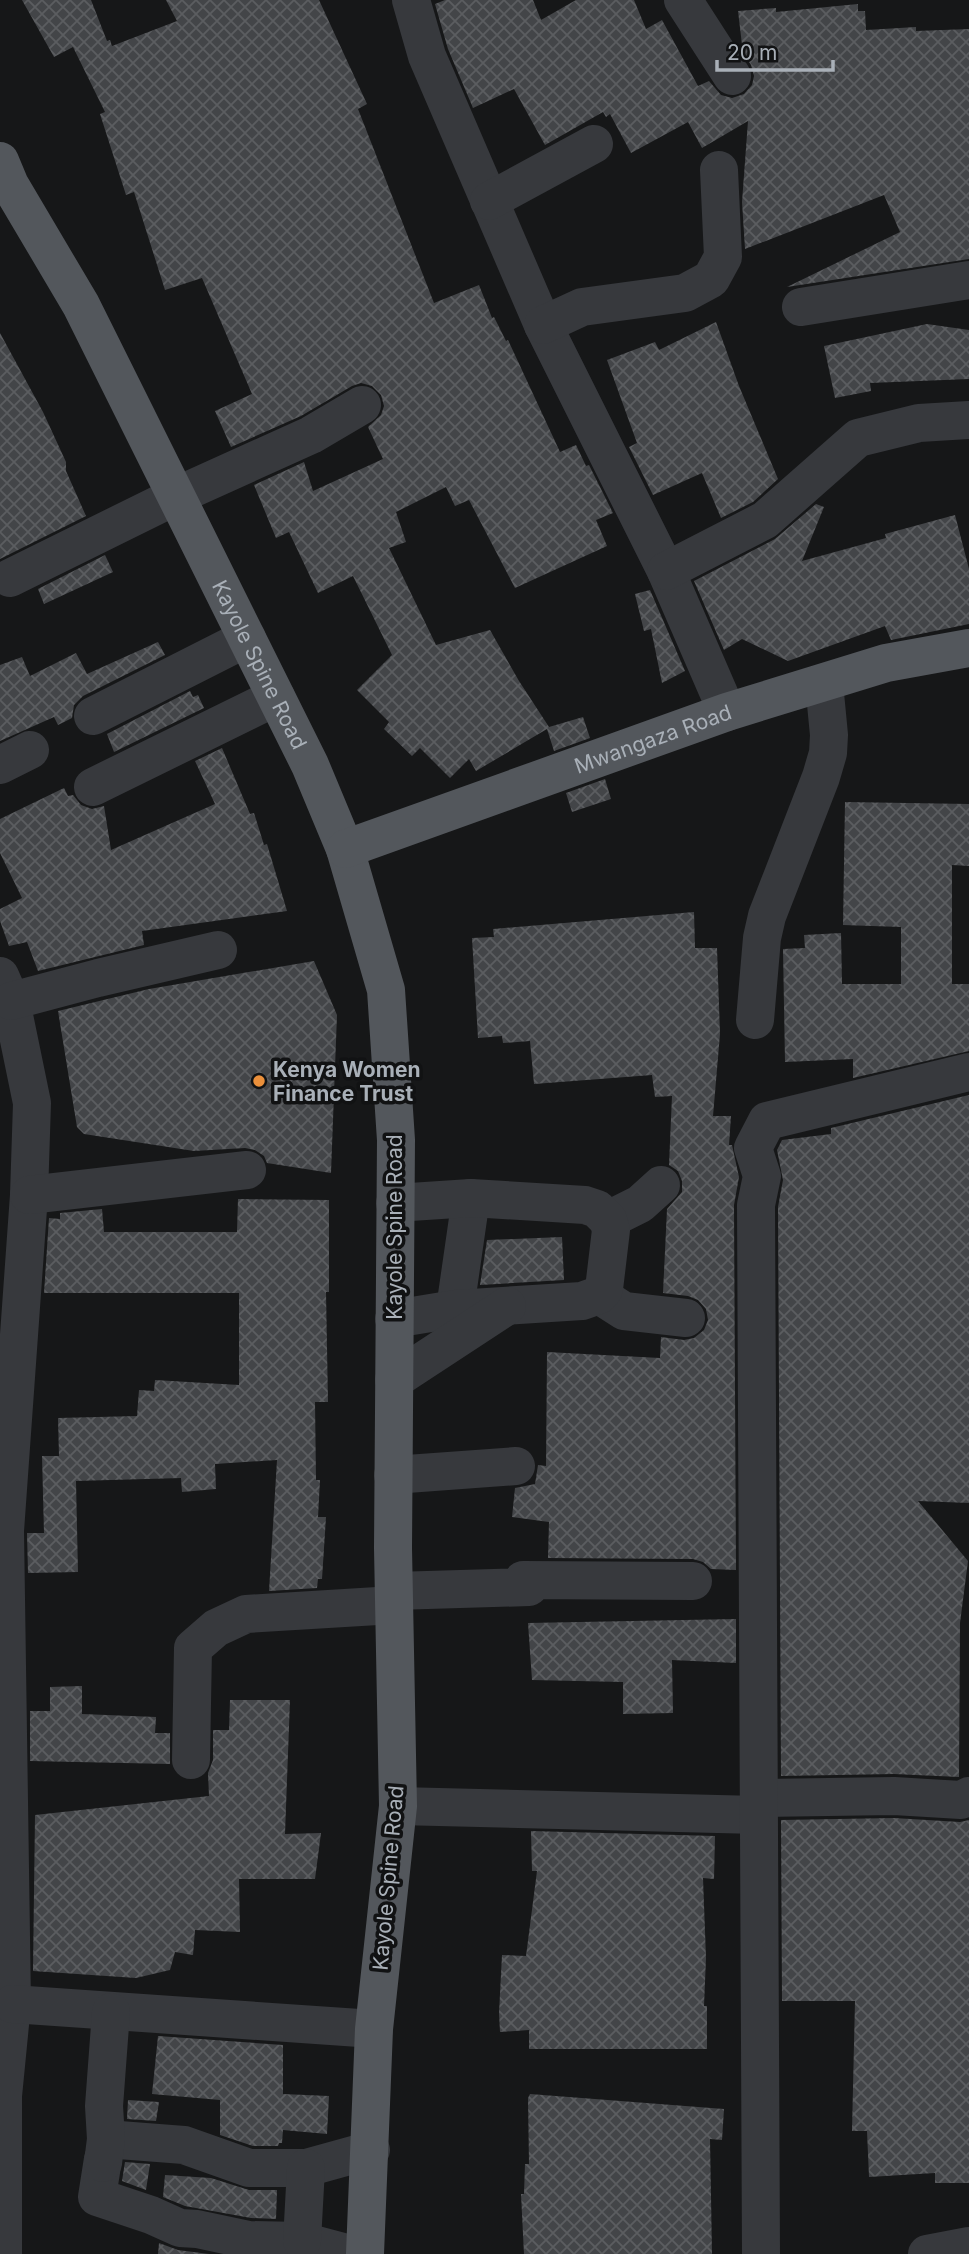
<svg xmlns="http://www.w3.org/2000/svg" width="969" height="2254" viewBox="0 0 969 2254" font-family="Inter,sans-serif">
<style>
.building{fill:url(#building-cross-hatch)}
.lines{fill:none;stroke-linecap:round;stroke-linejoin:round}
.minor{stroke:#37393d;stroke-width:38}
.major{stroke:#53575c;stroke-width:38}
.poi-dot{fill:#eb903b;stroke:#111213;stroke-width:2.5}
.labels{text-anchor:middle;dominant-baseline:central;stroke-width:7;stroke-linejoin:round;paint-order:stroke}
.street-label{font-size:21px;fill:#a9b0b8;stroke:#111213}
.poi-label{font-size:21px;font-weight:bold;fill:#a9b0b8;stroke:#111213;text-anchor:start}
</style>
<defs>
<pattern id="building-cross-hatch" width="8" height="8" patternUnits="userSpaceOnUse" patternTransform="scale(1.75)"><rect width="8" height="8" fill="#434548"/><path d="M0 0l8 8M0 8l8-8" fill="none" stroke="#5b5d60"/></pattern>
</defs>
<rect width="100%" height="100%" fill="#161718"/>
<g class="building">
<polygon points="22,0 91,0 107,41 110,40 112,46 177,21 166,0 319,0 367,104 358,109 434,303 479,285 492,318 494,317 506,341 508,340 560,452 576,445 586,466 589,465 613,513 596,520 607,546 515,588 469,500 455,506 446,487 396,512 406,542 389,548 436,645 490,630 519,681 549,727 583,717 590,738 554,751 547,729 476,771 469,759 450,778 420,748 412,756 384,729 389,722 357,690 392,655 353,576 318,593 289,532 276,538 254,485 304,462 313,491 383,459 368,427 381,415 384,406 381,395 372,386 361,383 352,386 301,416 231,447 215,411 252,394 202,278 165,290 134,192 126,195 100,114 105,112 73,47 54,57"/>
<polygon points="445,0 533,0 541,20 576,0 634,0 646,29 662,20 698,86 709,81 721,95 732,98 744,94 752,85 754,76 751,65 743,53 738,11 776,8 776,12 858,4 858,11 865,11 866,30 916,27 916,31 969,29 969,259 787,287 900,232 884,195 745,249 742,202 748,121 702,148 688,122 631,153 610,114 606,117 603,112 545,145 514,89 473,108 448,49 435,4"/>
<polygon points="716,322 739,386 778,479 753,502 721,518 702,473 653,495 629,447 637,443 607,360 655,342 659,350"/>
<polygon points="927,324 969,330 969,379 870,383 871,391 835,398 824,346"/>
<polygon points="0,333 43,412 66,462 66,471 86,516 0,559"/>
<polygon points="816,504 824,507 802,561 886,538 885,534 955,515 969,569 969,624 891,640 885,626 788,661 742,639 724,650 694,581 775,539"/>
<polygon points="105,555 113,572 44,604 38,589"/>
<polygon points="650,590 685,671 662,683 651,629 644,631 635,594"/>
<polygon points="158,642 165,655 83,696 74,705 72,718 58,725 54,717 0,741 0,665 22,657 30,676 76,653 87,674"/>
<polygon points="190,691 193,697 198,695 204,708 114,752 107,734"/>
<polygon points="222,748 250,814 254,813 264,845 267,844 287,911 142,931 144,945 38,971 27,942 9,946 0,921 0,909 22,898 0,853 0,819 64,788 68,796 73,795 81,805 92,809 104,806 111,850 215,804 195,761"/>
<polygon points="605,779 611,799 572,812 566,793"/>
<polygon points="845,802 969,804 969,866 952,865 952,984 969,984 969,1051 853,1078 853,1059 785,1062 783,949 805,948 804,935 841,933 842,984 901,984 901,927 843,925"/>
<polygon points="694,912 695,948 717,948 720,1034 713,1116 731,1116 729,1145 732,1145 739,1177 734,1205 736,1570 711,1569 703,1562 693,1559 548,1558 549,1522 512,1517 515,1488 535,1484 538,1465 546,1466 547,1352 660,1358 661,1337 684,1340 694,1338 704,1330 708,1320 706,1309 698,1300 688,1296 663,1293 667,1209 682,1192 682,1181 678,1171 669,1165 672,1096 655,1097 652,1075 534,1084 530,1041 503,1043 502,1036 478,1038 472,938 494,937 493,929"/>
<polygon points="314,961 337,1015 331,1173 267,1163 264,1156 255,1150 245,1148 194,1151 84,1134 77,1127 58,1011 149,989"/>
<polygon points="969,1095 969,1503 918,1501 968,1561 960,1623 959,1777 894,1774 781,1776 778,1207 783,1180 777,1150 782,1140 831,1134 831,1128"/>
<polygon points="238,1199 329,1200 329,1292 326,1292 328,1402 315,1402 316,1480 320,1480 318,1517 326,1517 322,1579 318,1579 317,1588 269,1591 277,1460 215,1464 216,1489 182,1492 181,1478 76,1481 78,1572 28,1573 27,1533 44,1533 42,1456 59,1456 58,1418 137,1416 139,1390 154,1391 155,1380 239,1385 239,1293 44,1293 49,1218 60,1219 60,1213 102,1209 104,1232 237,1232"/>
<polygon points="562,1237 564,1280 480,1285 487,1240"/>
<polygon points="736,1619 736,1663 672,1660 673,1713 623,1714 623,1682 532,1680 528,1623"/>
<polygon points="82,1686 82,1714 156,1717 155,1733 170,1733 170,1764 30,1761 30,1711 50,1711 50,1687"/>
<polygon points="230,1700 290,1700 285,1834 321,1833 315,1879 239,1879 240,1932 195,1930 193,1955 175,1952 170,1970 136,1978 33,1971 35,1815 209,1796 208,1773 213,1760 213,1730 229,1730"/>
<polygon points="894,1818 960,1822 969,1820 969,2183 935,2183 935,2173 869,2177 867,2131 852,2131 855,2001 782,2001 781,1820"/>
<polygon points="531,1831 715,1836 714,1879 703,1878 706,1958 704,2006 707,2006 707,2049 529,2049 529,2030 500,2032 499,2013 502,1955 526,1956 537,1871 532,1871"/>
<polygon points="158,2036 283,2045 283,2094 329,2096 327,2134 283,2130 282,2143 279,2143 278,2146 253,2146 220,2135 220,2100 152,2094"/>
<polygon points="530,2094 724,2109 722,2140 710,2139 712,2254 524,2254 521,2194 524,2194 525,2164 529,2164 528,2098"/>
<polygon points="128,2100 159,2102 156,2121 127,2119"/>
<polygon points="125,2162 150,2164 146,2190 122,2181"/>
<polygon points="165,2175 211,2178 249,2190 277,2190 276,2219 251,2218 185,2206 163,2197"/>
<polygon points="159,2243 178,2250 209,2254 158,2254"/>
</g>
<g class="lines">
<g class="minor">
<polyline points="411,0 427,56 543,325 666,571 727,712"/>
<polyline points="683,0 732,76"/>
<polyline points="489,201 594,144"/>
<polyline points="801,307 969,280"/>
<polyline points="543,325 582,307 685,293 711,279 723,257 719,170"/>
<polyline points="666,571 765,520 858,438 919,423 969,420"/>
<polyline points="10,578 176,496 311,435 362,405"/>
<polyline points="93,716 247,638"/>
<polyline points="0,765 30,750"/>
<polyline points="93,787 276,697"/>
<polyline points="0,976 11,1001 32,1103 29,1195 5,1531 12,2004 3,2096 3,2254"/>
<polyline points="11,1001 98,978 218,950"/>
<polyline points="755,1020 762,938 767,916 821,777 828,753 829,735 824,683"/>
<polyline points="29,1195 247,1170"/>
<polyline points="608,1220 640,1204 661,1185"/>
<polyline points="599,1295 624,1311 686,1318"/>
<polyline points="455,1309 471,1198"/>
<polyline points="394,1319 455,1309 582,1301 599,1295 604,1289 611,1230 608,1220 597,1209 585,1205 471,1198 395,1203"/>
<polyline points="394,1380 507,1306"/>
<polyline points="393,1475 516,1466"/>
<polyline points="394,1591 529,1587 523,1580 693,1581"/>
<polyline points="191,1760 193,1648 216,1628 246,1614 394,1605"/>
<polyline points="759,1798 894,1796 961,1800 969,1796"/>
<polyline points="398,1806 758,1815"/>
<polyline points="12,2004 374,2029"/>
<polyline points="106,2139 184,2145 249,2168 306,2168 371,2150"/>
<polyline points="103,2159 97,2197 151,2215 180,2228 197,2229 249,2240 302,2241 351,2254"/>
<polyline points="103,2163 106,2139 104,2106 111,2012"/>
<polyline points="302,2241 306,2168"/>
<polyline points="761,2254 756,1205 762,1176 753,1148 767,1121 969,1072"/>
<polyline points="927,2254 969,2246"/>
</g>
<g class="major">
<path id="s1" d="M0,161L10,185L81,305L310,765L345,849L386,990L396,1140L393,1548L398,1806L374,2029L365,2254"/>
<path id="s2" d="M345,849L727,712L886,663L969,648"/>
</g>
</g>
<circle class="poi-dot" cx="259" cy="1081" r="7"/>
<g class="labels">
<g class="street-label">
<text stroke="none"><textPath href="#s1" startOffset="567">Kayole Spine Road</textPath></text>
<text stroke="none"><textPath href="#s2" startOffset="327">Mwangaza Road</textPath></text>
<text transform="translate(394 1227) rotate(-90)">Kayole Spine Road</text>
<text transform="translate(388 1878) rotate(-85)">Kayole Spine Road</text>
</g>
<g class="poi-label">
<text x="273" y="1069">Kenya Women<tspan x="273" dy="24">Finance Trust</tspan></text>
</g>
</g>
<path d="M717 60v10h116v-10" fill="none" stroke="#a9b0b8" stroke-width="3.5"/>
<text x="727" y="60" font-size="21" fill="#a9b0b8" stroke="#111213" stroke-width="5" paint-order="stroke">20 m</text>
</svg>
